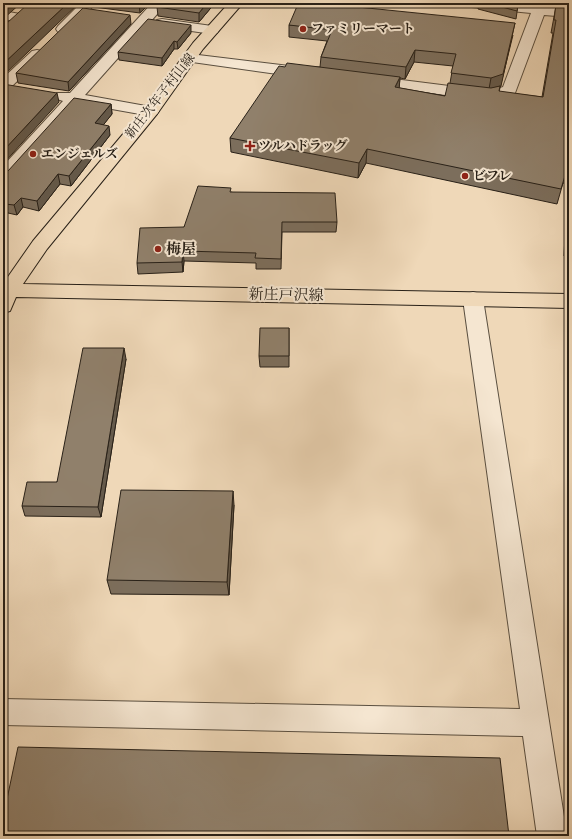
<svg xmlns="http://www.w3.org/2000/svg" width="572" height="839" viewBox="0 0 572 839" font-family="'IM FELL DW Pica','Noto Serif JP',serif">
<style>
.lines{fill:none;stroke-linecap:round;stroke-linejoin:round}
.minor-casing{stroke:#5a4f40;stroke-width:2}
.major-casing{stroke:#292118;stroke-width:2}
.minor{fill:#f5e6d1;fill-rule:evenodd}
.major{fill:#efd8b8;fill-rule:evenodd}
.wall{fill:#7c6e5c;stroke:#292118;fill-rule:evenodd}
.shaded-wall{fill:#655a4b;stroke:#292118}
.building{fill:#90806b;stroke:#292118}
.poi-dot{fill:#8f2418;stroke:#f5e6d1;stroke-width:1.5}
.labels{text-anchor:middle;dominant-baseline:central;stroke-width:4;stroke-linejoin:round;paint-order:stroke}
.far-poi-label{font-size:13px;font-weight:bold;fill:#292118;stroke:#f5e6d1;text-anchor:start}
.far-street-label{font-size:13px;fill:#292118;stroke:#f5e6d1}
.poi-label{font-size:15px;font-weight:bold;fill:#292118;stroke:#f5e6d1;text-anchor:start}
.street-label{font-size:15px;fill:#292118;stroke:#f5e6d1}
</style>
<rect width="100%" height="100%" fill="#efd8b8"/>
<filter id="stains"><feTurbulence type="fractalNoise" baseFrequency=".005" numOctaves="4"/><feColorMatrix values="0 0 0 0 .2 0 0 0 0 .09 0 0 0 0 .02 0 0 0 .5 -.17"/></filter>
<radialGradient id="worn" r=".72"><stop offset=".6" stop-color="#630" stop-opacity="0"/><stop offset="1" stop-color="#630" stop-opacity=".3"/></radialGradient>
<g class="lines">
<g class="minor-casing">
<g id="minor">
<polygon points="81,3 96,3 68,32 58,32 56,29 58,26"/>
<polygon points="152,3 167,3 85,95 157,108 159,111 157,114 151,116 78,103 9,180 3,181 3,166 63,101 57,99 55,96 57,93 70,93"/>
<polygon points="465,3 512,3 569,9 569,17 544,15 515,93 489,101 365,84 362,81 365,78 370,76 489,91 503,87 531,13 472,7 467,6"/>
<polygon points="3,11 20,14 22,17 20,20 15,21 3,19"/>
<polygon points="162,19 212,26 217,27 219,30 217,33 212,34 157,26 155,23 157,20"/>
<polygon points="37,50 42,51 44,54 42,57 8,90 3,92 3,78 32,51"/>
<polygon points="190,54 306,68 311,70 314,73 311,76 306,78 185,61 183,58 185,55"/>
<polygon points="473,292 480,294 483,299 567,836 537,836 523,736 3,725 3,699 520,709 463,299 466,294"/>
</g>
</g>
<g class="major-casing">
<polygon id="major" points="229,3 243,3 203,49 157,114 47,249 23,284 569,294 569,308 16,297 10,311 3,313 3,284 33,241 145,108 193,43"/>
</g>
<use href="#minor" class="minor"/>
<use href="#major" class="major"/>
</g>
<g class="wall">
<polygon points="94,3 150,3 140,13 94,7"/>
<polygon points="215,3 199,22 158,16 157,7"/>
<polygon points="455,3 465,3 465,6"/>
<polygon points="479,3 500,3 518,5 516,19 478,9"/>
<path d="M556,3H569V184L563,183L557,204L366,163L358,178L231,152L230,138L285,67H320L321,57L327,41L289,37V25L513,35L499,92L542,97L553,33H551L556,6H555ZM414,62L453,66L450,83L445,96L399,88L400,78L405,79Z"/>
<polygon points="131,24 69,91 18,83 16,73"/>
<polygon points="191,33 178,49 174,49 162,66 119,60 118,52"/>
<polygon points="111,104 112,114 103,125 110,135 71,186 60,184 39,211 23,207 17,215 8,213 3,219 3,172 8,171"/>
<polygon points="231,192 337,222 336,232 282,232 281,269 256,269 256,263 184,261 183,272 138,274 137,263 184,227"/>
<polygon points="568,225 569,225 569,257 564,256 565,236"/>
<polygon points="289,328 289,367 260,367 259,356"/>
<polygon points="126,359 101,517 25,516 22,506 57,482"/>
<polygon points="234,505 229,595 111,594 107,580"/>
</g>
<g class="shaded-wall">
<polygon points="9,3 21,3 3,19 3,8"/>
<polygon points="68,3 79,3 3,76 3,64"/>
<polygon points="141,3 150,3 140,13 139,4"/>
<polygon points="207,3 215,3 199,22 199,13"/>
<polygon points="130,15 131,24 69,91 68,82"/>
<polygon points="515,23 501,86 489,89 491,78"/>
<polygon points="191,25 191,33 178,49 177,42"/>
<polygon points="174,41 174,49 162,66 162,58"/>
<polygon points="415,50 414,62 405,79 406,67"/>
<polygon points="400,77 399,91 395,87"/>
<polygon points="57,93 59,102 3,164 3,151"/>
<polygon points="111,104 112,114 97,133 95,123"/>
<polygon points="109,126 110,135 71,186 69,176"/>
<polygon points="367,149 366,163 358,178 359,163"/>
<polygon points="58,174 60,184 39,211 37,201"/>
<polygon points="21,198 23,207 17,215 14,205"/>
<polygon points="5,204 8,213 3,219 3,206"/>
<polygon points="183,251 184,261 183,272 182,262"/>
<polygon points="124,348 126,359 101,517 98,507"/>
<polygon points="233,491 234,505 229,595 227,582"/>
</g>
<g class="building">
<polygon points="3,3 9,3 3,8"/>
<polygon points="29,3 68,3 3,64 3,24 7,23"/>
<polygon points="130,3 141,3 139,4"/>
<polygon points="160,3 207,3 199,13 157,7"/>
<polygon points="487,3 500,3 518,5 517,11"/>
<polygon points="298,4 337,7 338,5 515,23 503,74 491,78 451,73 456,54 415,50 406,67 321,57 332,30 289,25"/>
<polygon points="556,4 569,5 569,169 567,169 561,189 367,149 359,163 230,138 279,66 285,67 287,63 400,77 395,87 445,96 448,83 491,88 500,86 499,91 543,97 556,20 554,20"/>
<polygon points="83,8 130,15 68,82 16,73"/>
<polygon points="148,19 191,25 177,42 174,41 162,58 118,52"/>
<polygon points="3,84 57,93 3,151"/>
<polygon points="74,98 111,104 95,123 109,126 69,176 58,174 37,201 21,198 14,205 5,204 3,206 3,172 8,171"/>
<polygon points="198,186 231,188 230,192 335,193 337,222 282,222 281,259 255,258 256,253 183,251 182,262 137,263 140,228 184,227"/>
<polygon points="568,225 569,225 569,246 567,246"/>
<polygon points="260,328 289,328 289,356 259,356"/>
<polygon points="83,348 124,348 98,507 22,506 27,482 57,482"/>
<polygon points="121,490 233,491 227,582 107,580"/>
<polygon points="18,747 500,758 509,836 3,836 3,818"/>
</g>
<g class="poi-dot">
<circle cx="303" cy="29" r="4"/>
<path d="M248 140h4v4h4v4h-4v4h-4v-4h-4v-4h4z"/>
<circle cx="33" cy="154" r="4"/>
<circle cx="465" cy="176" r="4"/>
<circle cx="158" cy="249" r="4"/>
</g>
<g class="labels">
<g class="far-poi-label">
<text x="311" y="29">ファミリーマート</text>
<text x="258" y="146">ツルハドラッグ</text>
<text x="41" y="154">エンジェルズ</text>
<text x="473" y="176">ビフレ</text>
</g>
<g class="far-street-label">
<text transform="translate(160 96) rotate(-52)">新庄次年子村山線</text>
</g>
<g class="poi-label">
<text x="166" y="249">梅屋</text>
</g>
<g class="street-label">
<text transform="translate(286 295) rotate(1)">新庄戸沢線</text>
</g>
</g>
<rect width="572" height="839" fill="none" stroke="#efd8b8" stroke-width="16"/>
<rect x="4" y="4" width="564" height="831" fill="none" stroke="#292118" stroke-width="2"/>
<rect x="8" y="8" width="556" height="823" fill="none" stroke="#292118"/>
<rect width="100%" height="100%" filter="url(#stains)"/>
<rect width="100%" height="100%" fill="url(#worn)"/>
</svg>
